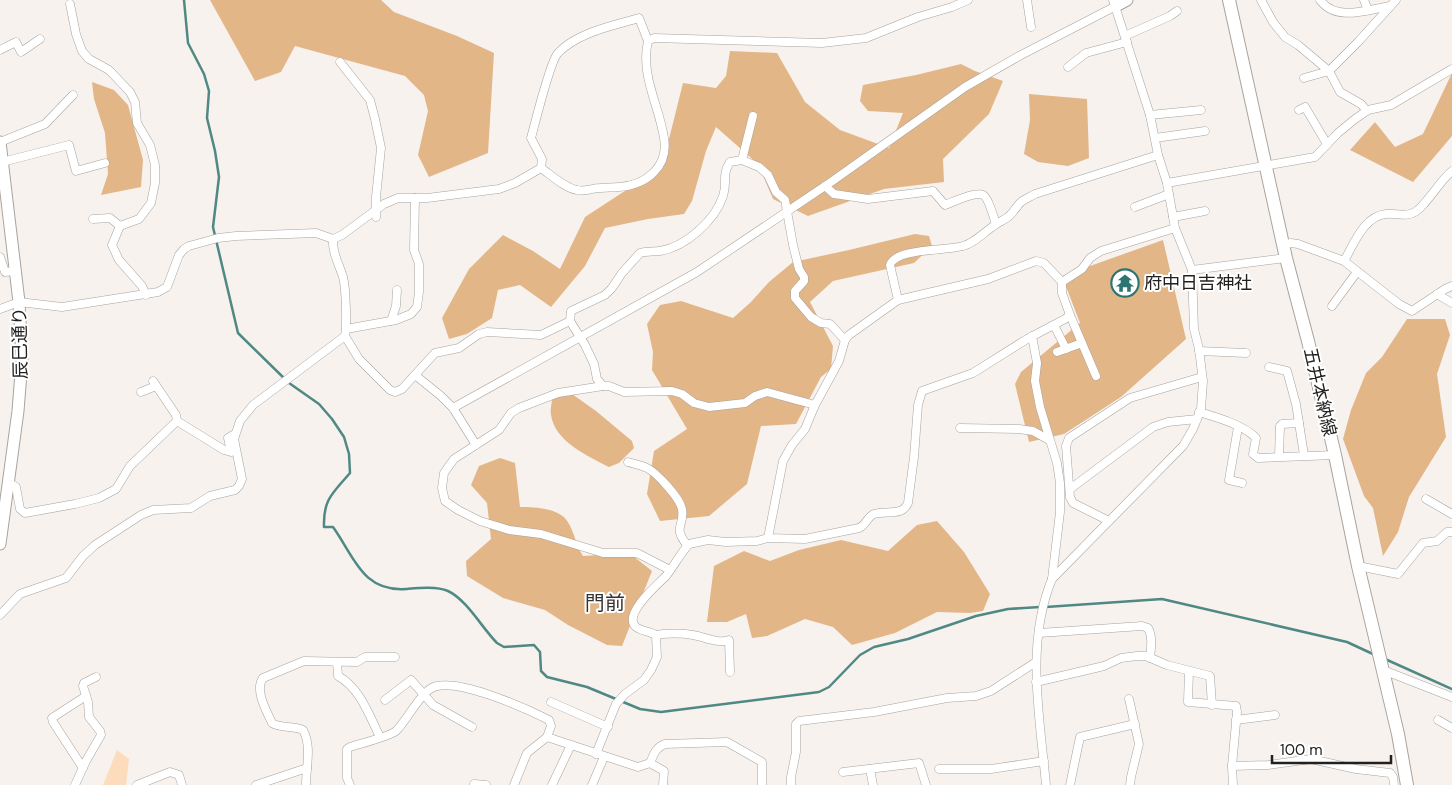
<svg xmlns="http://www.w3.org/2000/svg" width="1452" height="785" viewBox="0 0 1452 785" font-family="'DM Sans','Noto Sans JP',sans-serif">
<style>
.green{fill:#fcdcbc}
.forest{fill:#e3b688}
.lines{fill:none;stroke-linecap:round;stroke-linejoin:round}
.stream{stroke:#508884;stroke-width:2.5}
.street-casing{stroke:#a7a39f;stroke-width:9}
.secondary-casing{stroke:#a7a39f;stroke-width:13}
.primary-casing{stroke:#a7a39f;stroke-width:14}
.street{stroke:#fff;stroke-width:8}
.secondary{stroke:#fff;stroke-width:11}
.primary{stroke:#fff;stroke-width:12}
.labels{text-anchor:middle;dominant-baseline:central;stroke-width:4;stroke-linejoin:round;paint-order:stroke}
.poi-label{font-size:18px;fill:#232120;stroke:#fff;text-anchor:start}
.street-label{font-size:18px;fill:#232120;stroke:#fff}
.quarter-label{font-size:20px;fill:#373430;stroke:#fff}
</style>
<rect width="100%" height="100%" fill="#f7f2ee"/>
<polygon class="green" points="117,750 129,759 126,785 103,785"/>
<g class="forest">
<polygon points="210,0 381,0 394,12 457,36 494,53 488,153 429,177 418,155 428,111 424,95 405,76 295,46 281,72 255,81"/>
<polygon points="730,51 777,53 805,102 840,130 889,148 903,113 868,111 860,101 863,85 916,75 961,64 975,71 1003,81 989,114 943,159 944,182 884,189 808,216 773,199 758,164 716,127 706,151 692,201 684,214 648,219 605,228 585,266 551,307 520,285 498,290 492,318 467,334 449,339 442,318 469,269 503,235 533,251 560,269 585,217 637,183 664,159 683,83 716,88 726,76"/>
<polygon points="1452,73 1452,136 1413,182 1350,150 1375,122 1395,147 1423,134"/>
<polygon points="92,82 114,90 128,105 143,160 141,187 101,195 108,174 105,133 94,99"/>
<polygon points="1029,94 1087,99 1089,158 1068,166 1038,162 1024,154 1030,120"/>
<polygon points="915,234 929,236 932,246 914,263 833,281 810,302 833,346 831,369 821,377 796,424 761,426 747,484 709,516 660,521 647,494 654,451 687,429 652,370 653,352 647,324 660,305 681,301 733,318 751,302 769,282 793,262 849,250"/>
<polygon points="1163,240 1186,339 1121,397 1064,434 1029,442 1015,384 1021,372 1080,323 1062,276"/>
<polygon points="1407,319 1445,319 1450,335 1437,374 1446,437 1409,497 1398,532 1383,556 1373,508 1364,496 1343,439 1351,410 1366,373 1382,357"/>
<path d="M565,389L596,411L632,441L634,448L619,463L609,467C588,456 555,442 551,415C550,409 552,401 553,395Z"/>
<path d="M500,458L515,463L520,507C535,507 562,508 569,524C575,535 576,545 583,556L615,554L633,556L652,571L622,646L607,645L568,625L545,610L503,598L467,576L466,561L491,539L487,503L471,485L479,466Z"/>
<polygon points="937,521 964,552 990,594 983,611 970,613 937,612 895,633 852,645 833,627 805,619 767,636 752,638 746,614 727,622 707,622 714,566 744,551 770,561 799,550 841,540 888,551 917,525"/>
</g>
<g class="lines">
<g class="stream">
<path d="M184,0L188,43L204,74L209,91L207,118L215,151L219,177L213,227L238,333L289,383L319,404L332,419L344,437L349,454L350,473C333,493 323,499 324,527H333C354,556 362,592 406,589C418,588 436,586 448,591C467,600 482,628 497,643L504,647L534,645L540,652L541,671L547,677L587,687L640,709L661,712L819,692L829,687L860,655L874,647L908,639L976,616L1008,609L1040,607"/>
<polyline points="1046,607 1162,599 1347,642 1375,655"/>
<polyline points="1385,659 1452,689"/>
</g>
<g class="street-casing">
<g id="street">
<polyline points="1027,0 1031,27"/>
<polyline points="1261,0 1273,22 1285,37 1298,45 1329,71 1340,92 1361,104 1367,111"/>
<path d="M1320,0C1336,22 1367,10 1390,6"/>
<polyline points="1364,0 1368,10"/>
<polyline points="70,4 76,34 82,51 89,59 109,70 130,92 135,102 137,123 150,145 155,165 155,183 151,203 139,219 120,226 110,218 93,219"/>
<polyline points="1125,36 1170,16 1177,11"/>
<polyline points="0,50 16,42 21,52 40,39"/>
<polyline points="340,62 370,100 375,119 381,148 376,197 376,217"/>
<polyline points="1068,67 1086,53 1127,42"/>
<polyline points="1304,78 1329,71 1358,42 1396,0"/>
<polyline points="1299,110 1305,107 1327,144"/>
<polyline points="1150,115 1201,110"/>
<polyline points="1155,138 1205,131"/>
<polyline points="0,142 45,124 73,95"/>
<polyline points="742,160 753,116"/>
<polyline points="2,162 69,145 76,171 105,163"/>
<path d="M541,168C551,175 565,188 577,190C585,192 592,188 600,188C606,187 613,188 619,187C646,185 669,167 664,138C659,105 640,75 648,41L654,38L822,43L866,38L918,17L952,7L968,0"/>
<path d="M541,168L542,159L531,138C535,124 550,61 558,53C578,32 613,26 639,18L648,41"/>
<polyline points="1167,183 1315,157 1338,133 1355,119 1368,110 1391,105 1452,69"/>
<path d="M825,186L834,194L868,199L933,191L945,205C953,202 976,191 983,195C988,197 994,218 996,224"/>
<polyline points="1135,207 1169,194"/>
<polyline points="1173,217 1205,211"/>
<polyline points="120,226 112,245 119,260 142,286 146,295"/>
<polyline points="1283,245 1291,243 1298,244 1344,261 1399,304 1412,311 1445,289 1452,286"/>
<polyline points="0,257 5,272 15,271"/>
<path d="M1344,261C1354,244 1364,216 1386,214C1395,213 1404,217 1413,213C1424,209 1440,180 1452,171"/>
<polyline points="1192,270 1286,258"/>
<polyline points="1062,282 1082,269 1090,258 1101,251 1175,228"/>
<polyline points="1437,294 1452,303"/>
<path d="M898,300L890,265C896,248 946,251 963,246C975,243 984,232 995,225C999,222 1004,220 1008,217C1013,213 1016,207 1021,202C1025,199 1030,197 1035,194L1158,155"/>
<polyline points="1332,306 1357,272"/>
<polyline points="0,309 19,302 62,307 158,292 167,287 179,255 184,249 189,246 218,238 236,236 316,233 333,239 342,235 384,204 398,198 427,198 499,189 515,183 541,168"/>
<polyline points="1070,315 1096,376"/>
<polyline points="391,321 396,306 397,290"/>
<polyline points="1054,325 1066,349"/>
<polyline points="346,329 396,320 411,314 417,307 419,292 419,264 414,250 415,198"/>
<polyline points="345,336 359,359 390,390 395,392 402,389 435,353 459,348 479,334 487,332 541,335 570,321"/>
<polyline points="1032,336 1037,363 1035,381 1040,407 1057,463 1060,483 1060,512 1052,579"/>
<polyline points="1199,351 1246,353"/>
<polyline points="1057,352 1082,343"/>
<polyline points="1269,367 1287,371 1296,404 1304,455"/>
<polyline points="415,375 441,396 453,408 476,445"/>
<polyline points="603,386 558,393 519,408 511,413 499,430 454,459 444,473 442,488 445,501 458,510 480,521 509,530 541,534 603,553 637,553 670,570"/>
<polyline points="141,392 156,386"/>
<path d="M815,405L767,392L755,396L745,403L709,407L694,403L682,394L672,391L624,392L609,386H603L597,379L594,364L585,345L570,321L571,311L605,295L612,288L622,273L640,253C647,251 653,252 660,251C685,247 715,221 723,196C728,182 721,176 730,162L742,160L759,167L768,175L776,192L785,200L793,245L799,269L804,277V281L795,291V298L811,317L821,323L830,324L845,340"/>
<polyline points="453,408 697,272 831,182 965,87 1021,55 1116,6"/>
<path d="M1199,412C1216,417 1244,425 1256,438L1253,454L1258,458L1335,455"/>
<polyline points="177,421 224,450 231,452 228,438 235,434"/>
<polyline points="1238,427 1229,480 1242,483"/>
<polyline points="960,428 1019,429 1033,431 1049,440"/>
<polyline points="1279,456 1280,426 1282,424 1299,423"/>
<path d="M628,462C634,464 641,465 647,468C657,473 680,498 682,509C685,527 672,526 687,545"/>
<polyline points="8,482 16,487 20,509 25,513 75,504 99,498 116,489 130,466 177,421 176,415 153,381"/>
<polyline points="1070,489 1153,427 1168,422 1197,419"/>
<polyline points="1426,499 1452,514"/>
<polyline points="1109,521 1073,503 1070,497 1066,446 1069,438 1130,398 1202,377"/>
<polyline points="1358,566 1398,574 1423,543 1437,541 1447,532 1452,532"/>
<path d="M0,615L20,594L66,578L83,556L95,545L141,515L153,510L191,508L210,496L235,490L239,486L242,479L234,439L240,421L253,405L345,336C347,325 346,288 343,277C339,264 332,253 333,239"/>
<path d="M1039,633L1142,626L1148,628C1153,637 1151,648 1150,658"/>
<path d="M656,635C669,633 680,633 693,635C705,637 718,644 729,640L730,672"/>
<path d="M337,662L338,676C360,688 369,715 380,737"/>
<polyline points="1383,670 1452,697"/>
<polyline points="1189,671 1188,702 1236,706 1237,712 1232,766 1233,785"/>
<polyline points="1036,682 1104,666 1121,658 1137,656 1146,656 1167,665 1210,676 1212,705"/>
<polyline points="1129,699 1139,744 1131,777 1130,785"/>
<polyline points="385,700 411,680 433,705 472,727"/>
<polyline points="551,702 608,727"/>
<polyline points="1236,720 1275,715"/>
<polyline points="1438,720 1452,728"/>
<path d="M547,737L638,767L650,763C654,754 655,748 665,744L727,742L762,762V785"/>
<path d="M596,754L616,704L625,694L644,680L651,670L657,657L656,635C650,631 639,631 635,626C624,613 658,584 666,576C674,566 680,554 689,544L708,540L726,542L757,541L768,538L805,539L859,528C866,525 868,516 874,514C886,510 902,517 908,503L914,457L918,405L922,391L973,373L1027,339L1065,319L1070,315L1062,293V282L1044,263L1036,261L988,279L898,300L849,335L845,340L839,361L815,405L805,429L792,445L783,461L768,538"/>
<polyline points="650,763 664,771 663,785"/>
<polyline points="1232,766 1268,765 1311,759 1356,769 1390,773 1393,777 1394,785"/>
<polyline points="83,768 53,722 52,718 86,696"/>
<polyline points="870,769 873,785"/>
<polyline points="939,769 991,769 1044,761"/>
<polyline points="843,772 919,763 926,785"/>
<polyline points="474,784 486,785"/>
<polyline points="75,785 86,761 101,735 100,731 89,717 88,702 83,686 84,683 96,677"/>
<polyline points="137,785 170,772 179,775 182,785"/>
<polyline points="256,785 307,768"/>
<path d="M306,785C306,767 312,746 303,730C293,725 281,729 272,723C267,712 254,690 263,678L304,661L357,662L365,657H395"/>
<path d="M350,785L347,778V749L350,747C359,744 391,736 396,731C407,720 418,697 430,689C451,674 527,709 549,720L551,726L547,737L527,753L514,785"/>
<polyline points="552,785 571,745"/>
<polyline points="592,785 604,757"/>
<polyline points="791,785 791,777 796,752 796,724 799,721 874,712 947,698 976,696 991,691 1036,662"/>
<path d="M1046,785C1040,718 1025,644 1052,579L1183,446L1193,429L1201,409L1203,381L1199,349L1194,329L1192,270L1175,228L1167,183L1158,155L1150,115L1113,0"/>
<polyline points="1070,785 1080,737 1135,724"/>
</g>
</g>
<g class="secondary-casing">
<g id="secondary">
<polyline points="1116,6 1127,0"/>
<polyline points="0,142 19,302 22,360 18,411 0,544"/>
</g>
</g>
<g class="primary-casing">
<polyline id="primary" points="1229,0 1286,258 1308,341 1335,455 1358,566 1398,734 1407,785"/>
</g>
<use href="#street" class="street"/>
<use href="#secondary" class="secondary"/>
<use href="#primary" class="primary"/>
</g>
<defs>
<g id="temple-ring" transform="scale(1.4375)"><circle r="9.5" fill="#fff" stroke="#2c7572" stroke-width="1.5"/><path d="M0-6L5-2H3V0L6.5 2.5H4V6H1.5V3h-3V6H-4V2.5H-6.5L-3 0V-2H-5Z" fill="#2c7572"/></g>
</defs>
<g fill-rule="evenodd">
<use href="#temple-ring" x="1125" y="283"/>
</g>
<g class="labels">
<g class="poi-label">
<text x="1144" y="283">府中日吉神社</text>
</g>
<g class="street-label">
<text transform="translate(20 343) rotate(-91)">辰巳通り</text>
<text transform="translate(1320 392) rotate(77)">五井本納線</text>
</g>
<g class="quarter-label">
<text x="605" y="603">門前</text>
</g>
</g>
<path d="M1272 755v8h119v-8" fill="none" stroke="#232120" stroke-width="2.5"/>
<text x="1280" y="755" font-size="15" fill="#232120" stroke="#ffffff" stroke-width="4" paint-order="stroke">100 m</text>
</svg>
